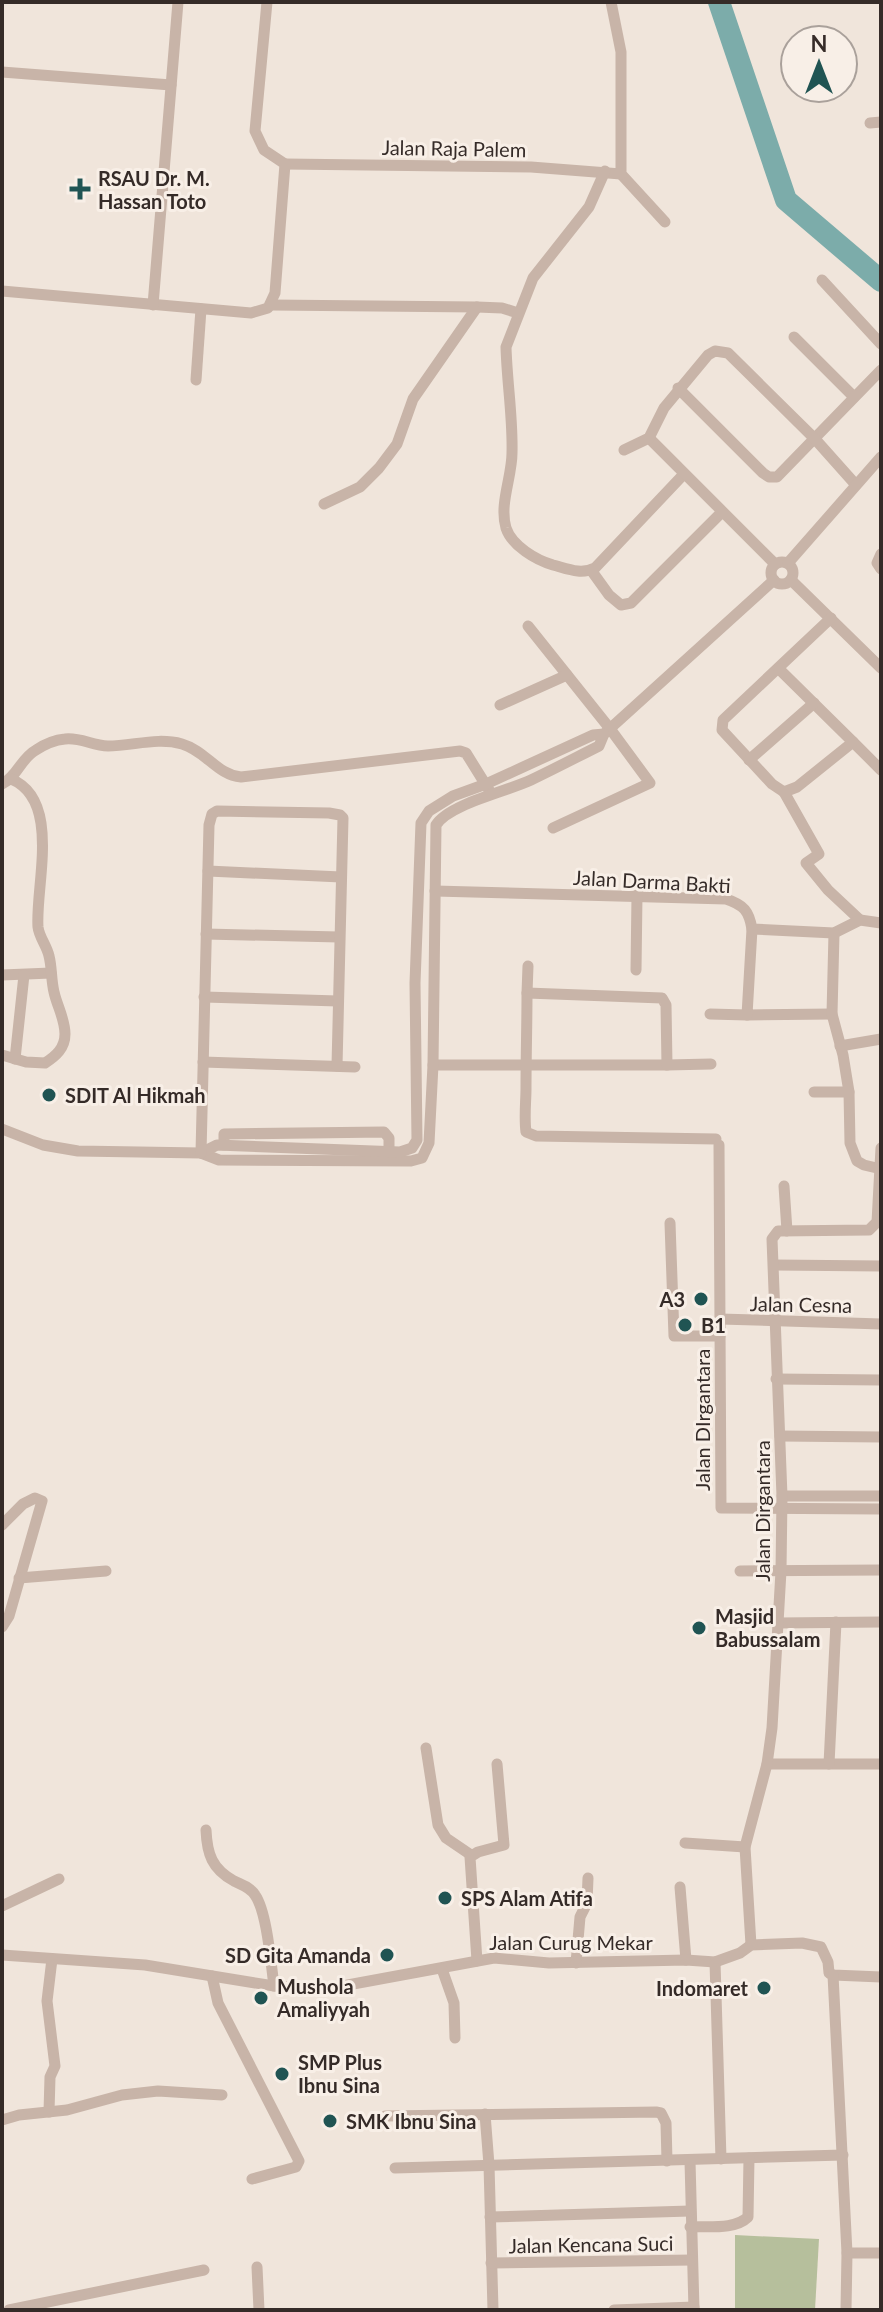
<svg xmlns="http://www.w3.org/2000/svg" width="883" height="2312" viewBox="0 0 883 2312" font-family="Lato,sans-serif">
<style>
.green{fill:#b6bf9c}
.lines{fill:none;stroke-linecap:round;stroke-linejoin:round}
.river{stroke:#7cacaa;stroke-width:22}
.minor{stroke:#c8b4a8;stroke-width:11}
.poi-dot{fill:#205453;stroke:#f8efe7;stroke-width:3}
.labels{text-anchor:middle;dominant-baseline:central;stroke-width:6;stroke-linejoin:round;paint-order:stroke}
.street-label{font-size:20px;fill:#352b28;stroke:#f8efe7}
.poi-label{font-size:20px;font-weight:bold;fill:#352b28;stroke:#f8efe7;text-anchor:start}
</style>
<rect width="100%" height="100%" fill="#f0e5db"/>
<polygon class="green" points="735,2235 819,2239 815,2310 735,2310"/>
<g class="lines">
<polyline class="river" points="719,2 786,200 881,281"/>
<g class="minor">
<polyline points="611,2 621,52 621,174 665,222"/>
<polyline points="2,72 171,85"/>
<polyline points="870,123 881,122"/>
<polyline points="285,164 531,167 621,174"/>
<path d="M605,171L589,207L533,278L506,347C507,383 513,418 512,453C512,477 499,504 506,528C512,546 536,560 553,565C568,569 581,575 595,568L683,475"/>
<polyline points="822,280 881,344"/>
<polyline points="2,291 251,313 268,308 275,293 285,164 264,150 255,131 267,2"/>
<polyline points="153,305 178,2"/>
<polyline points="271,305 477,307 502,308 518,313"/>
<polyline points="794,337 854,397"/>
<polyline points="196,380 201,309"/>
<polyline points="678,388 763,473 769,477 777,477 881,370"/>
<polyline points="649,438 775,564"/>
<polyline points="624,450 649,438 664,408 708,355 715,351 728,353 815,439 856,485"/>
<polyline points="324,504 360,487 379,468 397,444 413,399 477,307"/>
<polyline points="881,554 877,563 881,569"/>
<circle cx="782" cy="573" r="11"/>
<polyline points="788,563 881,457"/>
<polyline points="591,570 609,595 621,605 631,603 722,512"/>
<polyline points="791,580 881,668"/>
<polyline points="831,618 723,720 722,730 772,784 784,792 797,787 853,742 881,770"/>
<polyline points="528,626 611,730 650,783 553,828"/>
<polyline points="779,669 853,742"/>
<polyline points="500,705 567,675"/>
<polyline points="749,760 814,703"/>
<path d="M2,784C17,777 21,758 36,750C45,744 54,740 65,739C80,737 93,746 108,746C133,746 157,737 182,744C206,751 217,775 241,777L460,751L466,753L489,790"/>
<polyline points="784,792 819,854 806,863 828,890 860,920"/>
<polyline points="208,871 341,877"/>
<path d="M435,891L726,899C744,905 749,911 752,929L834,933L860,920L881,923"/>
<polyline points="752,929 747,1015 832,1014"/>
<polyline points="834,933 832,1014 843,1055 849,1092 850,1143 857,1161 864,1165 881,1169"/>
<polyline points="206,934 339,937"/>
<polyline points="636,970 637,895"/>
<polyline points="2,975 51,973"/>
<polyline points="527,993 528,966"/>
<polyline points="204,997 338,1001"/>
<polyline points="710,1014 747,1015"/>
<polyline points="840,1046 881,1039"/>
<path d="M2,1055L26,1062L45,1063C56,1056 65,1048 65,1034C65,1019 57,1006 54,992C51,980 52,967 49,956C47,946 39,937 38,927C35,886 62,800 11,779"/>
<polyline points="15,1059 24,975"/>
<polyline points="203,1062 355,1067"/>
<path d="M433,1065H667L666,1005L662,998L527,993C527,1025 526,1056 526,1088C526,1102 524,1117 526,1132L536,1136L716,1139"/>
<polyline points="667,1065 711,1064"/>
<polyline points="814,1092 849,1092"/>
<path d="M2,1129L43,1145L78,1151L201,1153L219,1160L411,1161L422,1158L429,1143L433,1065L436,825C449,804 508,791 531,780C554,769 577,757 599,746L604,734L774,580"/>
<polyline points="224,1145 224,1134 384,1132 389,1138 389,1150"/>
<polyline points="719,1145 721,1508 881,1509"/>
<polyline points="201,1153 217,1145 400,1152 412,1148 417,1140 415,983 421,823 429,811 453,796 486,784 593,735 604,734"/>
<polyline points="201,1153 209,825 212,814 217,811 329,813 340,815 343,818 337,1066"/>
<polyline points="784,1186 787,1231"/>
<polyline points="670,1223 674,1336 720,1336"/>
<polyline points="774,1265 881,1266"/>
<polyline points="720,1319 881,1324"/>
<polyline points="776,1379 881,1380"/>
<polyline points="780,1436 881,1437"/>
<polyline points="782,1496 881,1496"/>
<polyline points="2,1525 23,1504 35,1498 42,1501 9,1616 2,1627"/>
<polyline points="740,1571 881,1570"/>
<polyline points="19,1578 106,1571"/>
<polyline points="778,1623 881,1622"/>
<polyline points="426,1748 438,1825 446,1838 471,1855"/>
<polyline points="767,1764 881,1764"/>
<polyline points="829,1764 836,1622"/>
<path d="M206,1830C207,1854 212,1869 234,1881C242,1885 250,1887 255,1895C267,1912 271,1964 274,1986"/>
<polyline points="685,1843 745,1847"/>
<polyline points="680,1887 686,1960"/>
<polyline points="2,1906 59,1879"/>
<polyline points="751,1945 745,1847 767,1764 772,1728 781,1571 782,1496 772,1239 778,1231 869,1230 877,1222 881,1148"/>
<polyline points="2,1955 145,1965 274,1986 326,1989 494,1958 549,1963 686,1960 715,1962 740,1953 751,1945 802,1943 821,1947 828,1962 829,1973 833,1975 881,1977"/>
<polyline points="477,1961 470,1857 478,1852 504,1845 497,1764"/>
<polyline points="715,1962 721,2159"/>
<polyline points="576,1963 580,1917 587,1903 588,1878"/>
<polyline points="442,1969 454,2003 455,2038"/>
<polyline points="833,1975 847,2253 846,2310"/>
<polyline points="212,1976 218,2003 299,2161 296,2167 252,2179"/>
<polyline points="49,2112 50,2077 55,2066 47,2001 52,1959"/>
<polyline points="485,2114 489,2165 493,2310"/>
<polyline points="385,2116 656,2112 661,2113 666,2123 667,2161"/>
<polyline points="2,2120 19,2115 67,2110 122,2095 158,2091 222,2095"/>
<polyline points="690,2161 694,2310"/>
<polyline points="395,2168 843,2155"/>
<polyline points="490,2217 690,2211"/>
<path d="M690,2227C708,2226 735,2230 748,2217L749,2158"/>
<polyline points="847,2253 881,2253"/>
<polyline points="491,2263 692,2260"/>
<polyline points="257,2267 259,2310"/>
<polyline points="9,2310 204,2270"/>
<polyline points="614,2310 694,2307"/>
</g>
</g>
<g class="poi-dot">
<path d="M76 177h8v8h8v8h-8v8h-8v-8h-8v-8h8z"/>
<circle cx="49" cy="1095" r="8"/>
<circle cx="701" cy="1299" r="8"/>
<circle cx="685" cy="1325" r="8"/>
<circle cx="699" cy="1628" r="8"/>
<circle cx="445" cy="1898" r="8"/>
<circle cx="387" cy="1955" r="8"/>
<circle cx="764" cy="1988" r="8"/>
<circle cx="261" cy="1998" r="8"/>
<circle cx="282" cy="2074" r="8"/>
<circle cx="330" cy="2121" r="8"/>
</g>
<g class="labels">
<g class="street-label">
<text transform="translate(454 148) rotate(1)">Jalan Raja Palem</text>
<text transform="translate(652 881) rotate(3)">Jalan Darma Bakti</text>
<text transform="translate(801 1304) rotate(1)">Jalan Cesna</text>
<text transform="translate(702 1420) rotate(-90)">Jalan DIrgantara</text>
<text transform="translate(762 1511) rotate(-90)">Jalan Dirgantara</text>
<text x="571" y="1942">Jalan Curug Mekar</text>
<text transform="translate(591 2244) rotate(-1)">Jalan Kencana Suci</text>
</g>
<g class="poi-label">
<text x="98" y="178">RSAU Dr. M.<tspan x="98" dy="23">Hassan Toto</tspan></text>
<text x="65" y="1095">SDIT Al Hikmah</text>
<text x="685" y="1299" text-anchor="end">A3</text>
<text x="701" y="1325">B1</text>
<text x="715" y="1616">Masjid<tspan x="715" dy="23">Babussalam</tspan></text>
<text x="461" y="1898">SPS Alam Atifa</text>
<text x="371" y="1955" text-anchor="end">SD Gita Amanda</text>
<text x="277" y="1986">Mushola<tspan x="277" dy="23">Amaliyyah</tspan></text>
<text x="748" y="1988" text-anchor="end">Indomaret</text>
<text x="298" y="2062">SMP Plus<tspan x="298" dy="23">Ibnu Sina</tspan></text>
<text x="346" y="2121">SMK Ibnu Sina</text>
</g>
</g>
<rect width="883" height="2312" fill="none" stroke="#352b28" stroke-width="8"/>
<g transform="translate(819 64)"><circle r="38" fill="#f8efe7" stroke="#aaa19b" stroke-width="2"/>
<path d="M0-6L14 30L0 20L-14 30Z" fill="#205453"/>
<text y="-12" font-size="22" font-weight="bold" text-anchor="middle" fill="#352b28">N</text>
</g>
</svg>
